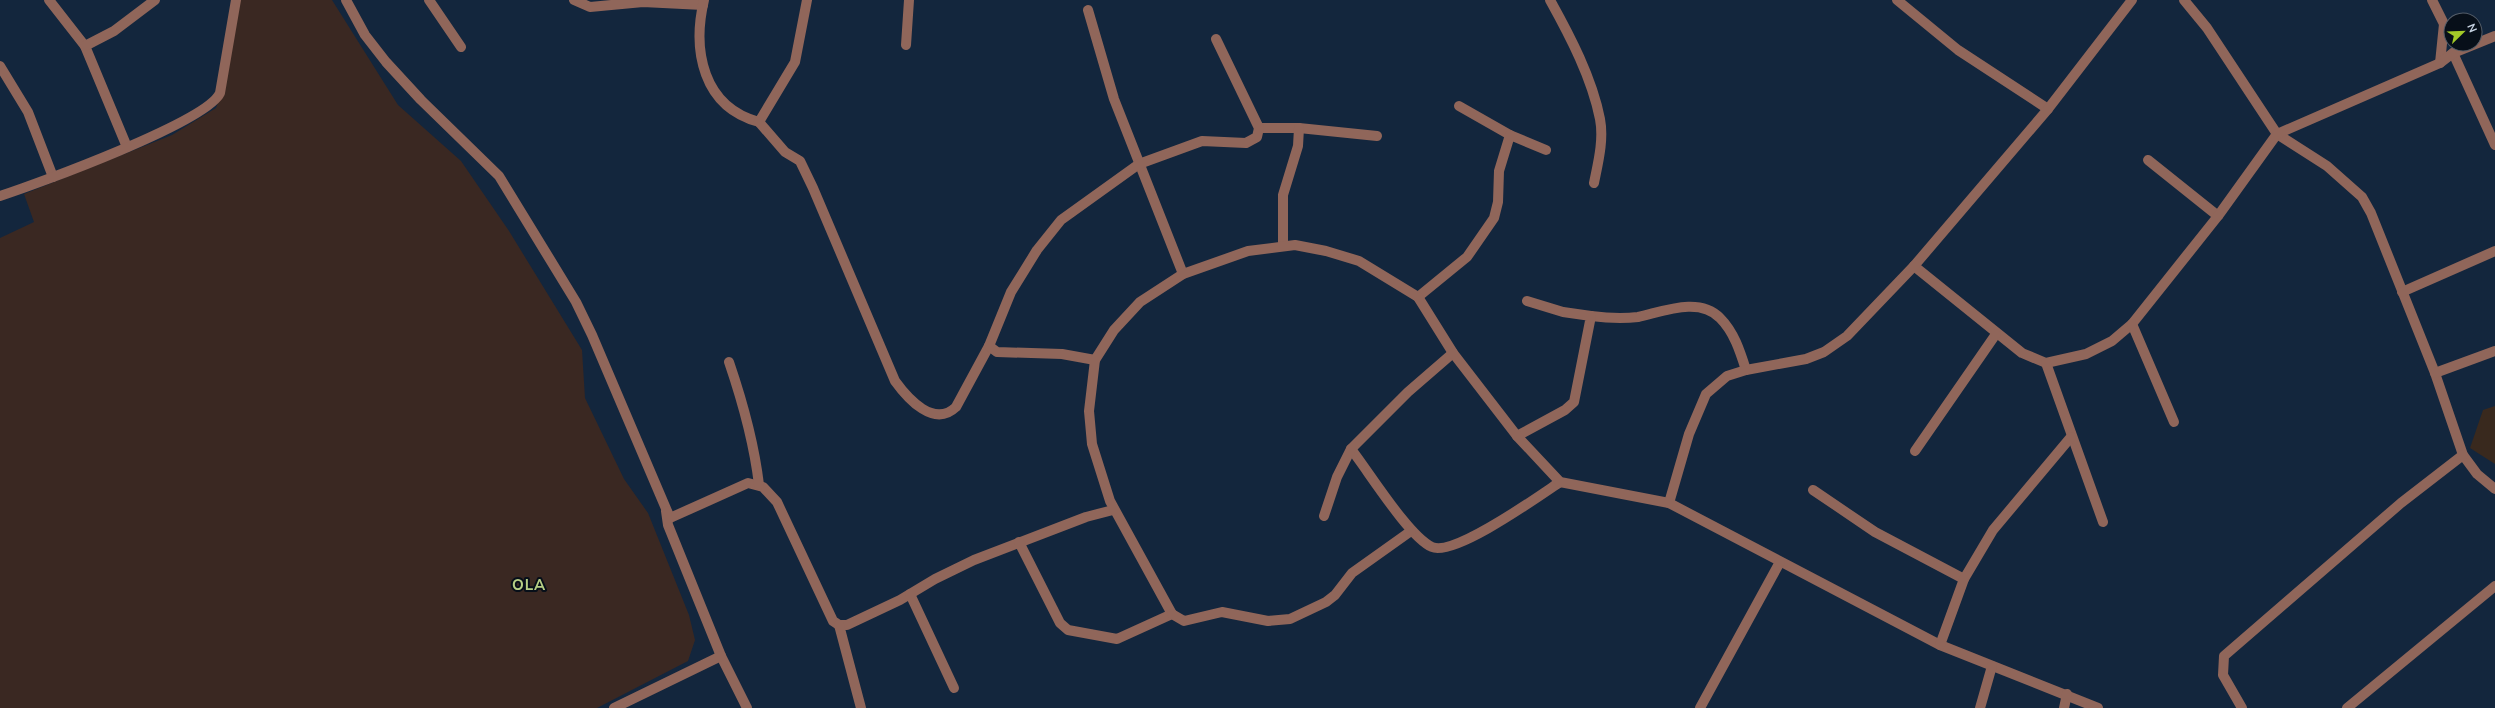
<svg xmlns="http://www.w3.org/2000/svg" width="2495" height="708" viewBox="0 0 2495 708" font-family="'Nunito Sans',sans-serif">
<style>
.education{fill:#3a2822}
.medical{fill:#39291e}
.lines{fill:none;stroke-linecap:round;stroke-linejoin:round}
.minor{stroke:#90665a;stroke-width:10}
.labels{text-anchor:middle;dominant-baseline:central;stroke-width:4;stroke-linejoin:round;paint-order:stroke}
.district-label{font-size:15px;font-weight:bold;letter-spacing:1px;fill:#b7cf85;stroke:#070f19}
</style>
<rect width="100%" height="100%" fill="#13263d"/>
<polygon class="education" points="239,0 332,0 398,105 461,161 509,231 582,350 585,398 624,479 648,513 689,615 695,640 688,661 597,708 0,708 0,238 34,222 24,194 172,135 216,108 223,89"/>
<polygon class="medical" points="2495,406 2495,464 2470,448 2483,410"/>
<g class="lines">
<g class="minor">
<polyline points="49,0 85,46 127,147"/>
<polyline points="346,0 365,35 386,62 421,100 499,176 576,302 592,335 670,518 748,483 763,487 777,502 833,621 839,625 847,625 900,600 935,579 974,560 1086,517 1113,510"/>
<polyline points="429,0 461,47"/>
<polyline points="574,0 590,7 643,2 703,5"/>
<path d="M704,0C692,51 703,107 759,122"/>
<path d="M807,0L795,62L759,122L785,152L800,161L813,188L895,381C908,399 934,428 956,407L989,346"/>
<path d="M1550,0C1570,36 1592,78 1600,119C1604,140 1598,163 1594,183"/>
<polyline points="1897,0 1958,50 2048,109"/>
<polyline points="2184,0 2207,28 2277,134 2327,166 2362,197 2371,213 2435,373 2463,455 2477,474 2495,489"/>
<polyline points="2432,0 2444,24 2440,63"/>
<polyline points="1088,10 1114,99 1183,274"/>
<polyline points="906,45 909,0"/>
<polyline points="85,46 114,31 155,0"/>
<polyline points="2453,53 2495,145"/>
<polyline points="0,66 28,112 53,177"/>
<polyline points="1459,106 1510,135"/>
<polyline points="1259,128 1299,128 1377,136"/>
<polyline points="2148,160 2218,216"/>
<path d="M0,196C37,184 207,122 220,93L236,0"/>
<polyline points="1283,246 1283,195 1298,146 1299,128"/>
<polyline points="1914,266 2022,353 2046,363 2086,354 2112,341 2132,324 2218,216 2277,134 2440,63 2453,53 2495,36"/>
<polyline points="2402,292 2495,251"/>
<polyline points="1418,297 1467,257 1494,218 1498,202 1499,171 1510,135 1546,150"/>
<path d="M1591,316C1606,318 1623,319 1638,317C1662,312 1699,296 1720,318C1734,332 1740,351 1746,370"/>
<polyline points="2132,324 2174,422"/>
<polyline points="1095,360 1062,354 997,352 989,346 1011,292 1037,250 1061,220 1139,164 1202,141 1246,143 1257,137 1259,128 1216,39"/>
<path d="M729,362C743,403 754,442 759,485"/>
<polyline points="2046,363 2103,522"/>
<polyline points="2435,373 2495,351"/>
<polyline points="1517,436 1565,410 1574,402 1591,316 1563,312 1527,301"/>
<path d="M1351,449C1369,472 1409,537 1432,547C1454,557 1539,496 1560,482"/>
<polyline points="1915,451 1996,334"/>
<polyline points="1813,490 1875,532 1964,579"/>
<polyline points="1669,503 1689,434 1706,394 1727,376 1746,370 1806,359 1824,352 1847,336 1914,266 2048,109 2132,0"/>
<polyline points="666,511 668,525 721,656 747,708"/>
<polyline points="1324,516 1337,477 1351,449 1408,392 1453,353"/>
<polyline points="1019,542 1060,623 1068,630 1117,639 1172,614 1110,501 1092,444 1089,411 1095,360 1114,330 1140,302 1183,274 1248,251 1295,245 1326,251 1359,261 1418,297 1453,353 1517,436 1560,482 1669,503 1940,645 2098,708"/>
<polyline points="910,594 954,688"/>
<polyline points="1172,614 1184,621 1222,612 1268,621 1290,619 1326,602 1335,595 1352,573 1411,531"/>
<polyline points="839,625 861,708"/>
<polyline points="1940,645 1964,579 1993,530 2071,437"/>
<polyline points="614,708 721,656"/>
<polyline points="1700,708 1780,562"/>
<polyline points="1980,708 1992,666"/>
<polyline points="2064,708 2067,694"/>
<polyline points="2242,708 2223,675 2224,656 2401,503 2463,455"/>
<polyline points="2347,708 2495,586"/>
</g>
</g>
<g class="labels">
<g class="district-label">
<text x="529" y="585">OLA</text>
</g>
</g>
<g transform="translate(2463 32) rotate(67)"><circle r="19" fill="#070f19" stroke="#545d69"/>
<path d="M0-3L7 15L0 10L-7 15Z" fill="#a2c928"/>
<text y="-6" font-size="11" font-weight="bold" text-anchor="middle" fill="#c7d3e2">N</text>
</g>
</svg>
